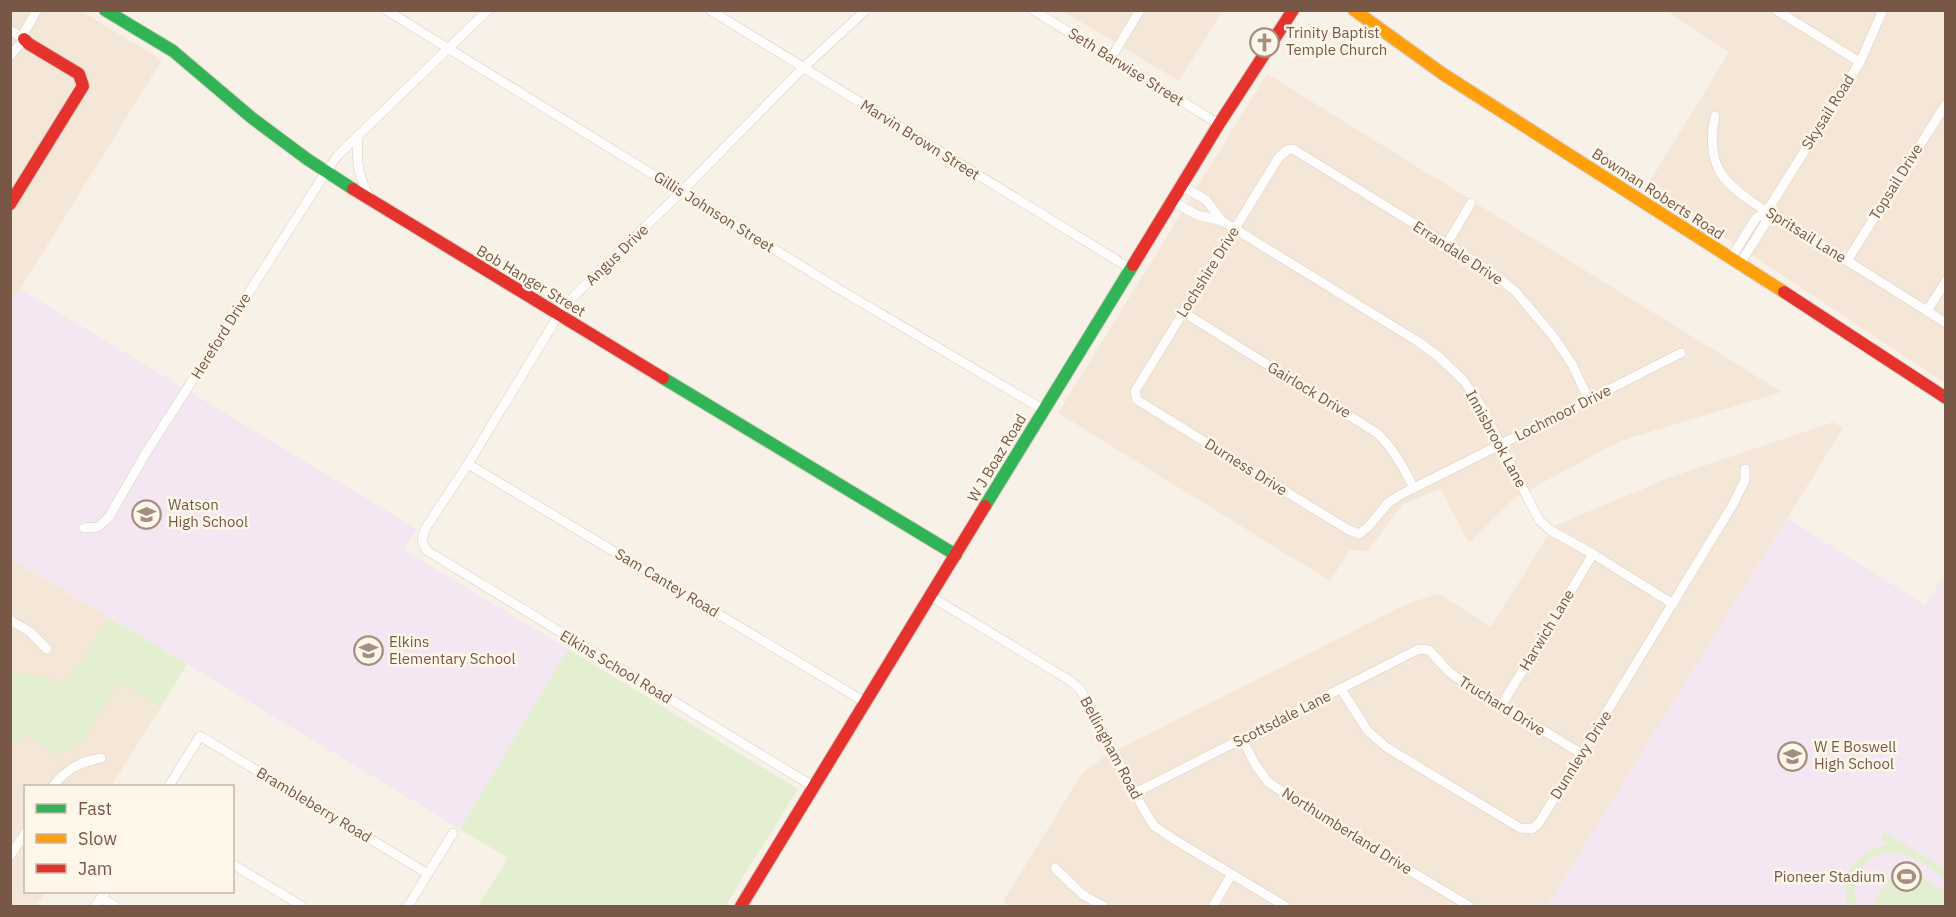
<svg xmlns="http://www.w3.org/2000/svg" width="1956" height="917" font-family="'IBM Plex Sans',sans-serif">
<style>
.residential{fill:#f4e7d7}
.education{fill:#f4e7f2}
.green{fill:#e4efd1}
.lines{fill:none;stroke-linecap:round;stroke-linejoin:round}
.street-casing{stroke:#d9cec6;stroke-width:10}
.fast-casing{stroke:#d9cdc4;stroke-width:14}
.slow-casing{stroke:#d9cdc4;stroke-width:14}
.jam-casing{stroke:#d9cdc4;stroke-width:14}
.street{stroke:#fefdfc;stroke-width:9}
.fast{stroke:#30b455;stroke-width:12}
.slow{stroke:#ff9f0a;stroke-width:12}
.jam{stroke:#e5322d;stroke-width:12}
.labels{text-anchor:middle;stroke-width:5;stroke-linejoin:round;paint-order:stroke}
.poi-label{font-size:15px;fill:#785746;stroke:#fff6ea;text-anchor:start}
.street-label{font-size:15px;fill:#785746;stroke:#fff6ea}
</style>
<rect width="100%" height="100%" fill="#f8f1e8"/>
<g class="residential">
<polygon points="11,11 81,11 162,60 11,304"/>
<polygon points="1063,11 1222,11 1179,81"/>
<polygon points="1666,11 1945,11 1945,383 1647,186 1729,52"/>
<polygon points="1267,74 1782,392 1620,441 1516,497 1469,543 1441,489 1403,504 1368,551 1350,550 1330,581 1058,413"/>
<polygon points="1833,422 1843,428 1547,906 1010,906 1003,902 1081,775 1103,757 1411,602 1439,594 1491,627 1554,526 1671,477"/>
<polygon points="10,558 108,617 83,659 161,707 111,786 26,786 26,892 46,892 36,906 11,906"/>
</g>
<g class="education">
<polygon points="20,289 417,529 404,550 568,649 460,829 11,558 10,304"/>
<polygon points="1787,518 1925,605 1945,574 1945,906 1547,906"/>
</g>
<g class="green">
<polygon points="108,617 187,664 161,707 120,682 81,742 58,755 28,736 11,747 11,677 22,672 65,683 83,659"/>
<polygon points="568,649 798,789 725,906 478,906 508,858 460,829"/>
<path d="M 1885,832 L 1945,869 L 1945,879 C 1932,870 1916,857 1900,854 C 1869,846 1847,878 1857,906 L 1848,906 C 1838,876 1858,849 1888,844 L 1881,839 Z"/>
<polygon points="1899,862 1945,891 1945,906 1872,906"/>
</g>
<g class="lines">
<defs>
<g id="street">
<polyline points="386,10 837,288 1044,410"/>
<polyline points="710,10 1131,269"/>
<polyline points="1033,10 1219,124"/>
<polyline points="1776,10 1860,62"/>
<polyline points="10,30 24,39"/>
<polyline points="10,56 24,39 25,31 37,10"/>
<polyline points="1111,58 1140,10"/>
<path d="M 1715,116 C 1711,133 1711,154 1719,170 C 1733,196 1788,224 1814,240 C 1858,268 1902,295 1946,323"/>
<path d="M 358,137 C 356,164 358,177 372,201"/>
<polyline points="1182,186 1206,200 1222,221"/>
<polyline points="1172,201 1197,215 1222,221 1417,341 1439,357 1463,380 1480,404 1539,520 1550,530 1593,554 1673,604"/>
<polyline points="1767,211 1860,62 1883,10"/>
<polyline points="1447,244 1471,203"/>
<polyline points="1731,258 1756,218 1767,211 1765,224 1740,264"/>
<polyline points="1847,261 1946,104"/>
<polyline points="1927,311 1946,281"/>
<path d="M 1183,312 L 1377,433 C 1393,448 1403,467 1414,488"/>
<path d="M 1589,400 L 1572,364 L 1553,336 L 1516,292 L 1494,274 L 1447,244 L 1293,149 L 1287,150 L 1279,157 L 1135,391 L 1137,400 L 1347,529 L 1359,534 L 1368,527 L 1388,503 L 1400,495 C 1494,448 1588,400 1681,353"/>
<polyline points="468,464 865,702"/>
<polyline points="84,528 98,527 109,517 144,456 326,172 338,155 488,10"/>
<polyline points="930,596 1069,680 1080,689 1143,808 1154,826 1175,840 1285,906"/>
<polyline points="10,620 30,632 47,649"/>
<polyline points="1341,689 1367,730 1386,747 1520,828 1532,829 1539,823 1732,506 1745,480 1745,469"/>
<polyline points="1501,706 1593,554"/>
<polyline points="1242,739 1255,764 1268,782 1310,811 1469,906"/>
<path d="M 53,786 C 66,769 80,762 101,758"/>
<polyline points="169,786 200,736 428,874"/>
<polyline points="814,787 426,550 422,541 425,529 468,464 558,316 574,296 681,192 803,68 866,10"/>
<polyline points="1135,793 1419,649 1429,650 1448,671 1460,680 1582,754"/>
<polyline points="10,856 26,832"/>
<polyline points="232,864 302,906"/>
<polyline points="1055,868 1083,895 1103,906"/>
<polyline points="101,898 115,906"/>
<polyline points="96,906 105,892"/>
<polyline points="408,906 453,833"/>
<polyline points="1213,906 1232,874"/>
</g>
<g id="fast">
<polyline points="105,10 173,51 252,118 307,159 353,189"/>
<polyline points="663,378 956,555"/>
<polyline points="985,506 1133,265"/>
</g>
<polyline id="slow" points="1354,10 1443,74 1784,292"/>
<g id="jam">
<polyline points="353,189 663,378"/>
<polyline points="10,204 83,86 79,74 29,44 24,39"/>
<polyline points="1133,265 1219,124 1293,10"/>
<polyline points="1784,292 1946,398"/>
<polyline points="741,906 985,506"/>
</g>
</defs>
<use href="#street" class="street-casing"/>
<use href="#fast" class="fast-casing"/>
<use href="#slow" class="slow-casing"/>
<use href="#jam" class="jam-casing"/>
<use href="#street" class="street"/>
<use href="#fast" class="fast"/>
<use href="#slow" class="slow"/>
<use href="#jam" class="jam"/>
</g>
<defs>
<symbol id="church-ring" viewBox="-11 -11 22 22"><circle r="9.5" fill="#fff6ea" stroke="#a58d7f" stroke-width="1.5"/><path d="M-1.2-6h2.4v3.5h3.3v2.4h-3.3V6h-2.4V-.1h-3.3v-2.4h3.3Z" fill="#a58d7f"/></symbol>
<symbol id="school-ring" viewBox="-11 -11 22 22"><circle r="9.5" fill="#fff6ea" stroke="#a58d7f" stroke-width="1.5"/><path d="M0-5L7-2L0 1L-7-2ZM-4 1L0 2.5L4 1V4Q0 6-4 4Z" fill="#a58d7f"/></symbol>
<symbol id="stadium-ring" viewBox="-11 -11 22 22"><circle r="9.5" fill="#fff6ea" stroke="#a58d7f" stroke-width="1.5"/><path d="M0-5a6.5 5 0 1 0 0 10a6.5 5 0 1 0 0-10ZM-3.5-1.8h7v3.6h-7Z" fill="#a58d7f"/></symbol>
</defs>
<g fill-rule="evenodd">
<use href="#church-ring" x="1248" y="26" width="33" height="33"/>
<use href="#school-ring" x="130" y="498" width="33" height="33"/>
<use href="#school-ring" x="352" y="634" width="33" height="33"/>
<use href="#school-ring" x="1776" y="740" width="33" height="33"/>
<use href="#stadium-ring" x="1890" y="860" width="33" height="33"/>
</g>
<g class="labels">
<g class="poi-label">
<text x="1286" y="38">Trinity Baptist<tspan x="1286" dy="17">Temple Church</tspan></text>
<text x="168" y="510">Watson<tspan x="168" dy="17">High School</tspan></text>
<text x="389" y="647">Elkins<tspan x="389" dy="17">Elementary School</tspan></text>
<text x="1814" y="752">W E Boswell<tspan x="1814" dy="17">High School</tspan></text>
<text x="1885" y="882" text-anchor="end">Pioneer Stadium</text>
</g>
<g class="street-label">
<text transform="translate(1126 67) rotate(32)" y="5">Seth Barwise Street</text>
<text transform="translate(1828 112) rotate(-58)" y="5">Skysail Road</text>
<text transform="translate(920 140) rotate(32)" y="5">Marvin Brown Street</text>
<text transform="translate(1896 182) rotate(-58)" y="5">Topsail Drive</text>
<text transform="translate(1658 194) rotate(33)" y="5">Bowman Roberts Road</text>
<text transform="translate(714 212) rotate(32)" y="5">Gillis Johnson Street</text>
<text transform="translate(1806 235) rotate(32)" y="5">Spritsail Lane</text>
<text transform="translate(1458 253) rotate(33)" y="5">Errandale Drive</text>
<text transform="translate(617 255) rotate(-44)" y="5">Angus Drive</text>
<text transform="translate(1208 272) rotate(-58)" y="5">Lochshire Drive</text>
<text transform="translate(531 281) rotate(31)" y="5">Bob Hanger Street</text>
<text transform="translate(221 336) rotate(-58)" y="5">Hereford Drive</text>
<text transform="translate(1309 390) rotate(31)" y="5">Gairlock Drive</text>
<text transform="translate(1563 413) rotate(-27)" y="5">Lochmoor Drive</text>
<text transform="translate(1496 439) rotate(61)" y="5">Innisbrook Lane</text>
<text transform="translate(997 458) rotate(-59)" y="5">W J Boaz Road</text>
<text transform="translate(1246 467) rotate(32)" y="5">Durness Drive</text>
<text transform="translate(667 583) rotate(31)" y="5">Sam Cantey Road</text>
<text transform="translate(1547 630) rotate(-59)" y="5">Harwich Lane</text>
<text transform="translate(616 667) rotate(31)" y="5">Elkins School Road</text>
<text transform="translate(1502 706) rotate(32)" y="5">Truchard Drive</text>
<text transform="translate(1282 719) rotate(-27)" y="5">Scottsdale Lane</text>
<text transform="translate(1111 748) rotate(62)" y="5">Bellingham Road</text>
<text transform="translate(1581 755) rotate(-58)" y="5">Dunnlevy Drive</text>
<text transform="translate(314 805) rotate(31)" y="5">Brambleberry Road</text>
<text transform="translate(1347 831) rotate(32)" y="5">Northumberland Drive</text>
</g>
</g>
<rect width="1956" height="917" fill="none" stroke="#785746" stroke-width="24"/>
<rect x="24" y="785" width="210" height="108" fill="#fff6ea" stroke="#c9b6a8" stroke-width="1.5"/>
<rect x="36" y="804" width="30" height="9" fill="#30b455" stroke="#c9b6a8" stroke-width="1.5"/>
<text x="78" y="815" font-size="18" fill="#785746">Fast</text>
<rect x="36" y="834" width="30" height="9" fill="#ff9f0a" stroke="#c9b6a8" stroke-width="1.5"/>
<text x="78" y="845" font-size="18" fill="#785746">Slow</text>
<rect x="36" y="864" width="30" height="9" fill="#e5322d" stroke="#c9b6a8" stroke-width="1.5"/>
<text x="78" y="875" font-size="18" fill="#785746">Jam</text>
</svg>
